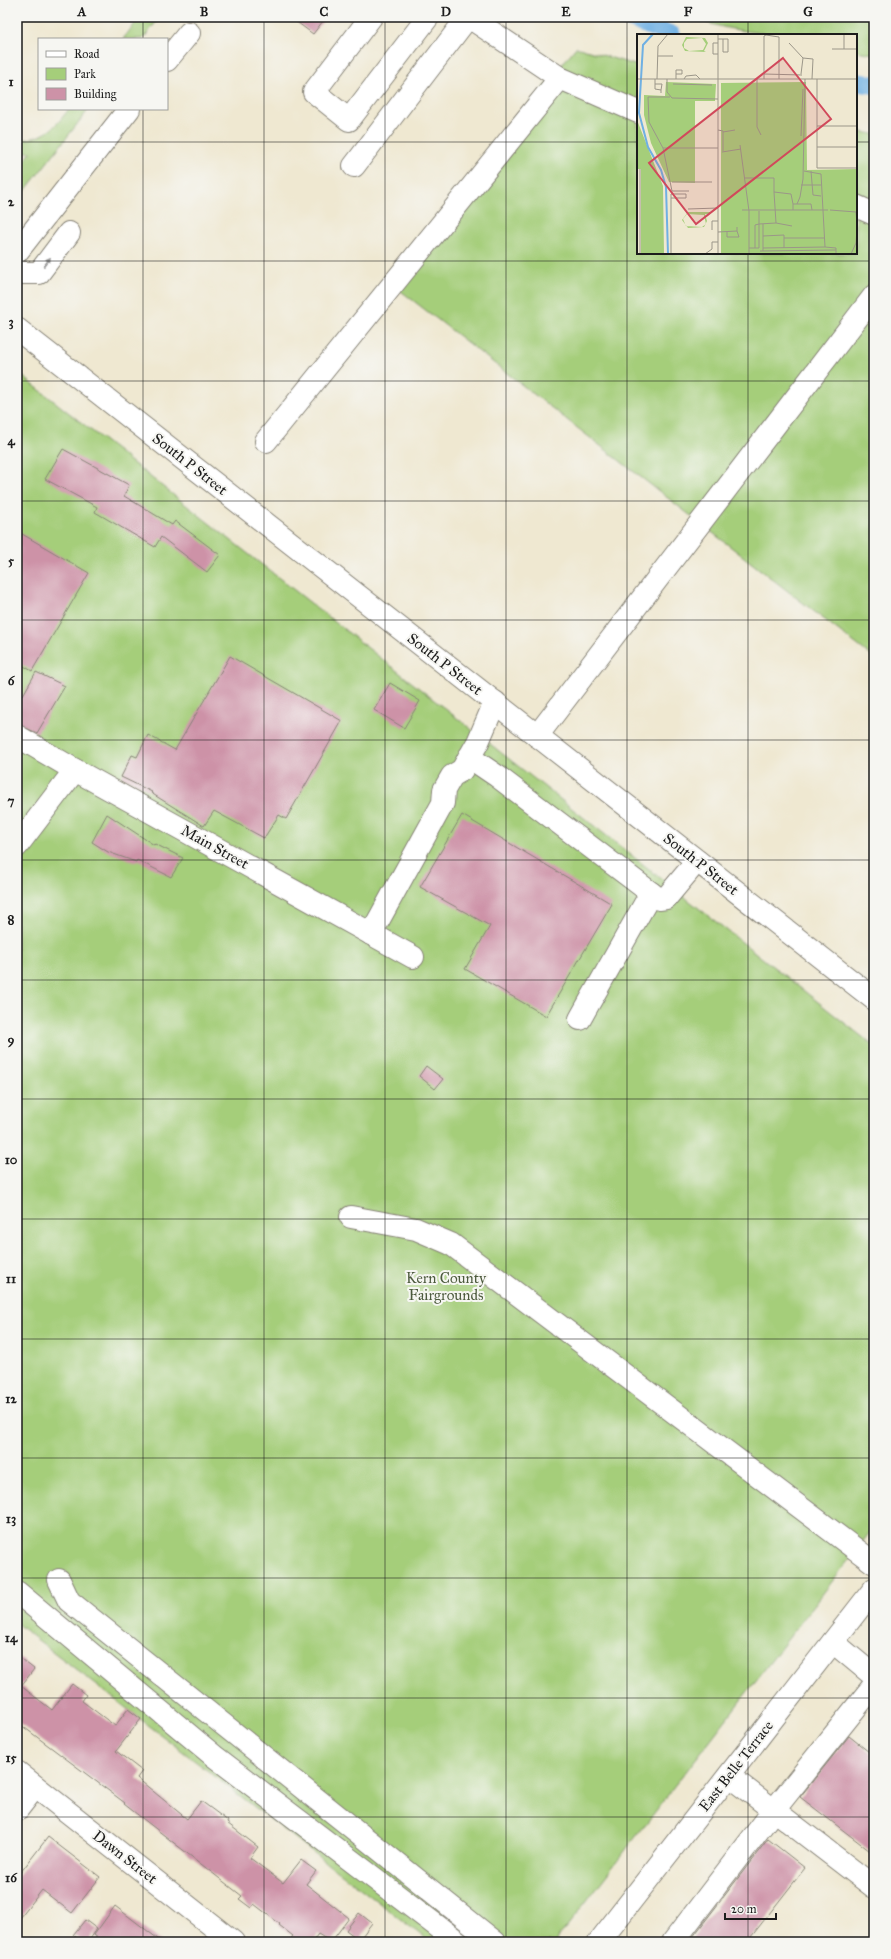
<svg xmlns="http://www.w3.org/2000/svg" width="891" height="1959" font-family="'IM FELL Great Primer',serif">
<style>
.green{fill:#a5ce7a;stroke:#60754b}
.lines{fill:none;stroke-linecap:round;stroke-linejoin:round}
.canal{stroke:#6fb0e3;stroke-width:18}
.building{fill:#cd92a7}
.minor-casing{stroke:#868276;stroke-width:24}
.minor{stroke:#fff;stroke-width:22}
.oneway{fill:#999}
.grid{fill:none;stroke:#1c1c1c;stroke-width:1;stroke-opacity:0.55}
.labels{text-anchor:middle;stroke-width:4;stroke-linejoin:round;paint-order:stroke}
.street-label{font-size:15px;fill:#1c1c1c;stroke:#f6f6f2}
.park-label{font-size:15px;fill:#4c5a3d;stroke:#f6f6f2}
.inset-river{fill:none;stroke:#6fb0e3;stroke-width:2}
.inset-road{fill:none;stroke:#9b9689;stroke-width:1}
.view{fill:#d1495b;fill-opacity:0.15;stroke:#d1495b;stroke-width:2}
.inset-edge{fill:none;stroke:#1c1c1c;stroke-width:2}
.neatline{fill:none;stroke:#1c1c1c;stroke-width:1.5}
.grid-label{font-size:13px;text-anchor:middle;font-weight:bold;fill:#1c1c1c}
</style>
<rect width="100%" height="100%" fill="#f6f6f2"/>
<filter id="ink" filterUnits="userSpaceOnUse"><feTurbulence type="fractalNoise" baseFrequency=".025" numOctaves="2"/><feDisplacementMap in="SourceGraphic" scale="8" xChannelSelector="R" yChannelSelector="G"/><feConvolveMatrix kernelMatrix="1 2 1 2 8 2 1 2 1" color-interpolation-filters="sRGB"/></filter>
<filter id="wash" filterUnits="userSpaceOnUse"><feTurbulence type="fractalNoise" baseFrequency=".012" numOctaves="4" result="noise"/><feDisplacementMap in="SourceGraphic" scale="16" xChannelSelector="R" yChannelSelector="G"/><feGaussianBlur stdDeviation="0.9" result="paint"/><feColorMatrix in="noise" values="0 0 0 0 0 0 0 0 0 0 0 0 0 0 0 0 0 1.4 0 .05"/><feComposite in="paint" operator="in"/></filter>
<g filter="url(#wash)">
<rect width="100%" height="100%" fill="#efe8d1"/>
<g class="green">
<polygon points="140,17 160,17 143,39 123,39"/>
<path d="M 691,17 L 874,17 L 874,54 L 856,51 L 856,35 C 801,35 743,38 691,17 Z"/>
<polygon points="576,47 638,66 638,253 856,253 856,131 874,134 874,658 388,281"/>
<path d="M 69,109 L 89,109 L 17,201 L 17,170 L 31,152 L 17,152 L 17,140 C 44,139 53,130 69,109 Z"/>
<polygon points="17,372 874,1046 874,1527 555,1942 430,1942 17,1624"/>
</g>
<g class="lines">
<g class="canal">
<polyline points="626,17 672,35"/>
<polyline points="856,82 874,85"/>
</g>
</g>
<g id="blocks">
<g class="building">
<polygon points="290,17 326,17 313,34"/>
<polygon points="63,449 129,485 124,496 172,525 175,521 220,555 207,572 161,537 155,547 95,512 97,507 45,479"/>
<polygon points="17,531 89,573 32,671 17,662"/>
<polygon points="230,656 342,721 286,819 279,815 264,838 214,811 204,826 151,793 152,792 121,777 132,755 137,757 148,735 175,750"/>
<polygon points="36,672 65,686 37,733 17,724 17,693 23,695"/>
<polygon points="390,683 420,701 404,728 374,710"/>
<polygon points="107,814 154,845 155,844 183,858 171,877 137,860 136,862 108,852 92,842"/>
<polygon points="462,815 612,904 546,1016 465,969 490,926 420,887"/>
<polygon points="426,1066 443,1079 435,1089 419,1076"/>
<polygon points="17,1656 34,1669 21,1686 52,1710 72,1684 86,1695 82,1701 115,1726 128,1709 141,1719 116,1751 142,1771 137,1778 187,1819 201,1801 228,1821 227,1823 258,1847 250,1858 283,1883 301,1860 316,1871 306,1884 349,1918 331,1942 318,1934 312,1942 288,1942 293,1936 279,1925 280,1924 254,1904 251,1908 239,1899 242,1896 124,1804 125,1803 17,1722"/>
<polygon points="849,1736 874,1756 874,1854 800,1797"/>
<polygon points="48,1837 100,1877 72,1913 42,1890 17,1922 17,1877"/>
<polygon points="768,1839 805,1868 747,1942 689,1942"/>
<polygon points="115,1906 162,1942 103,1942 94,1935"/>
<polygon points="359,1913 372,1923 359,1940 346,1930"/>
<polygon points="85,1920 97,1929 88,1942 83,1942 73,1935"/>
</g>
</g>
</g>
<g filter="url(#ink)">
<use href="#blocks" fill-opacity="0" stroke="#868276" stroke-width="1"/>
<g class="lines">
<defs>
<g id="minor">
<polyline points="371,17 314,92 349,120 428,17"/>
<polyline points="469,17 560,78 638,112"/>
<polyline points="167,60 189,33"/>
<polyline points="354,166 468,17"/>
<polyline points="856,206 874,214"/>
<polyline points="17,252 129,109"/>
<polyline points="17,273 39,273 69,233"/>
<polyline points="17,329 874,999"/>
<polyline points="266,441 560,78"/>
<polyline points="17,736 75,770 413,957"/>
<polyline points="537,736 874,296"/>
<polyline points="469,757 497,776 659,899 666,898 697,861"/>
<polyline points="17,846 75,770"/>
<polyline points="371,934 443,803 444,790 452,776 462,770 478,742 495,702"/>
<polyline points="580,1019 651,893"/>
<polyline points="351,1217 416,1229 451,1244 874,1563"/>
<polyline points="59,1580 69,1601 495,1942"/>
<polyline points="17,1592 214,1756 458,1942"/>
<polyline points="833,1642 874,1676"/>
<polyline points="17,1772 233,1942"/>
<polyline points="729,1776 874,1887"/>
<polyline points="17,1810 35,1787"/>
<polyline points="599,1942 874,1589"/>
<polyline points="673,1942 774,1810 874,1685"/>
</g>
</defs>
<use href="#minor" class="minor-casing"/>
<use href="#minor" class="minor"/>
</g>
<defs><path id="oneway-solid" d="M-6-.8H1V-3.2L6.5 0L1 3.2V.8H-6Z"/></defs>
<use class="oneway" href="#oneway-solid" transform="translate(47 262) rotate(-53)"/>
</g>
<path class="grid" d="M 143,17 L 143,39M 264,17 L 264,1942M 385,17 L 385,1942M 506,17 L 506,1942M 627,17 L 627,1942M 748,17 L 748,35M 143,109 L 143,1942M 17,142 L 638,142M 856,142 L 874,142M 748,253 L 748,1942M 17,261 L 874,261M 17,381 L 874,381M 17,501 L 874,501M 17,620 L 874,620M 17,740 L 874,740M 17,860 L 874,860M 17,980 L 874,980M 17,1099 L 874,1099M 17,1219 L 874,1219M 17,1339 L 874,1339M 17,1458 L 874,1458M 17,1578 L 874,1578M 17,1698 L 874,1698M 17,1817 L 874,1817"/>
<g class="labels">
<g class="street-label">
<text transform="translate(190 464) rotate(38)" y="5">South P Street</text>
<text transform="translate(445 664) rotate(38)" y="5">South P Street</text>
<text transform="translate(215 847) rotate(29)" y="5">Main Street</text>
<text transform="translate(701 864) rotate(38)" y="5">South P Street</text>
<text transform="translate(736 1766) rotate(-52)" y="5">East Belle Terrace</text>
<text transform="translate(125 1857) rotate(38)" y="5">Dawn Street</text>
</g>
<g class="park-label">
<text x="446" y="1283">Kern County<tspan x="446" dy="17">Fairgrounds</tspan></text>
</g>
</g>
<g transform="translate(637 34)">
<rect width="220" height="220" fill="#efe8d1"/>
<path d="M 49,3 L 68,4 L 71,9 L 67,17 L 69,18 L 48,17 L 45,11 ZM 65,4 L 69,10 L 66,16 L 52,17 L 47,14 L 47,9 L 50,5 ZM 29,48 L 79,50 L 78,67 L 58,67 L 58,149 L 32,148 L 14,109 L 7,81 L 7,61 L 28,62 ZM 169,48 L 170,136 L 220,135 L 220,220 L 84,220 L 84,49 ZM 0,86 L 26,152 L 27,220 L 4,220 L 4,135 L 0,135 ZM 51,178 L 73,178 L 73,180 L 68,180 L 70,187 L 67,193 L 51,194 L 45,186 ZM 50,180 L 67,181 L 69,190 L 65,193 L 49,192 L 46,185 Z" fill="#a5ce7a" fill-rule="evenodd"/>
<path class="inset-river" d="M 16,0 L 6,11 L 2,79 L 11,113 L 24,136 L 29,153 L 31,220"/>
<path class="inset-road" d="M 207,0 L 207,15M 81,5 L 91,5 L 91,18 L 86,18 L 86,5M 152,9 L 166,24M 195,15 L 220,15M 81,20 L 76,20 L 76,9 L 81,9M 21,22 L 36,22M 39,40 L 45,40 L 45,36 L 39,36 L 39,45M 127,40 L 165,41M 164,40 L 166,24 L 176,25 L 175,45M 0,45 L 220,45M 18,45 L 18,55 L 24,56 L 24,59M 20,45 L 21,12 L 31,0M 30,45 L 30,58 L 35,64 L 81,65M 47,45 L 49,42 L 59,41 L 63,45M 120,45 L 120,93 L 124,101M 127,45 L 127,2 L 129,1 L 142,3 L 142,45M 180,45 L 180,134 L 220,134M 18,50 L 25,50 L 24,56M 36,50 L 75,51M 180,92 L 220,92M 81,96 L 86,97 L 86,117M 86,98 L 98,96M 164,102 L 166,55M 103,111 L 112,177 L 112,220M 180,113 L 220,113M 26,114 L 12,88 L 11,63 L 33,63M 85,118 L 104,115M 167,137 L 184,140 L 188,213 L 199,214 L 199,220M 174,137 L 176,161 L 184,162M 108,144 L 137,144 L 137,158M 35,148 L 75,148M 164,151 L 184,151M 52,157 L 35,157 L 26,114 L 81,114M 34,164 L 49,164 L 49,160 L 34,160 L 34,220M 160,170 L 163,163 L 166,145 L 168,45M 51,175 L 81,174M 105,176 L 191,176M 156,176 L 156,170 L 174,170 L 175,176M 193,176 L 219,178 L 220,190M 139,189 L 155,192M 75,196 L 75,187 L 81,187M 81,198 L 100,197 L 100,193M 90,198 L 90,203 L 102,203 L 100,197M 126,202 L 147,201 L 147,214M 147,204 L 187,204M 112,214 L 122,214 L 122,190 L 139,189 L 137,158 L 154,160 L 156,170M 118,214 L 118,191 L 122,190 L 122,177M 126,214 L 126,190M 123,217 L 199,216M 126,217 L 126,214 L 188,213M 3,220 L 3,135M 68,220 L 75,215 L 75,208 L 81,208M 81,220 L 81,0M 214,220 L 219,209 L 220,195"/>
<path class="view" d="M 146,24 L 194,85 L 59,190 L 12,129 Z"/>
<rect width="220" height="220" class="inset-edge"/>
</g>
<rect width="891" height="1959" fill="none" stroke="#f6f6f2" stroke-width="44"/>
<rect x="38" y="38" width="130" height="72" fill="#f6f6f2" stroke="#9f9f9c"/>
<rect x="46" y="51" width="20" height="6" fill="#ffffff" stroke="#9f9f9c"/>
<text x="74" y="58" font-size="12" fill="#1c1c1c">Road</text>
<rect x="46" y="68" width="20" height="12" fill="#a5ce7a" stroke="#9f9f9c"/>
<text x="74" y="78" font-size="12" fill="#1c1c1c">Park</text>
<rect x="46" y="88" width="20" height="12" fill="#cd92a7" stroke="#9f9f9c"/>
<text x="74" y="98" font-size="12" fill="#1c1c1c">Building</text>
<path d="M725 1913v6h51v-6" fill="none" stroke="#1c1c1c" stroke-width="2"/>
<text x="731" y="1913" font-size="12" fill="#1c1c1c" stroke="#f6f6f2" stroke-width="3" paint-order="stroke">20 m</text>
<rect x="22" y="22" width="847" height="1915" class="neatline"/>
<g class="grid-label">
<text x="82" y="16">A</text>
<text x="204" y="16">B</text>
<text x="324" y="16">C</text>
<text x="446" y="16">D</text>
<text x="566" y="16">E</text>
<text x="688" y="16">F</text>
<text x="808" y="16">G</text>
<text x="11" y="86">1</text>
<text x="11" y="206">2</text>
<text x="11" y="326">3</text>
<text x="11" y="445">4</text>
<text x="11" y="565">5</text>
<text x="11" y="685">6</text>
<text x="11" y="805">7</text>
<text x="11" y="924">8</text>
<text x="11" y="1044">9</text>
<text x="11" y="1164">10</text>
<text x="11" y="1283">11</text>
<text x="11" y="1403">12</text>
<text x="11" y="1523">13</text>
<text x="11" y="1642">14</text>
<text x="11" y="1762">15</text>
<text x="11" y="1882">16</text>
</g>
</svg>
